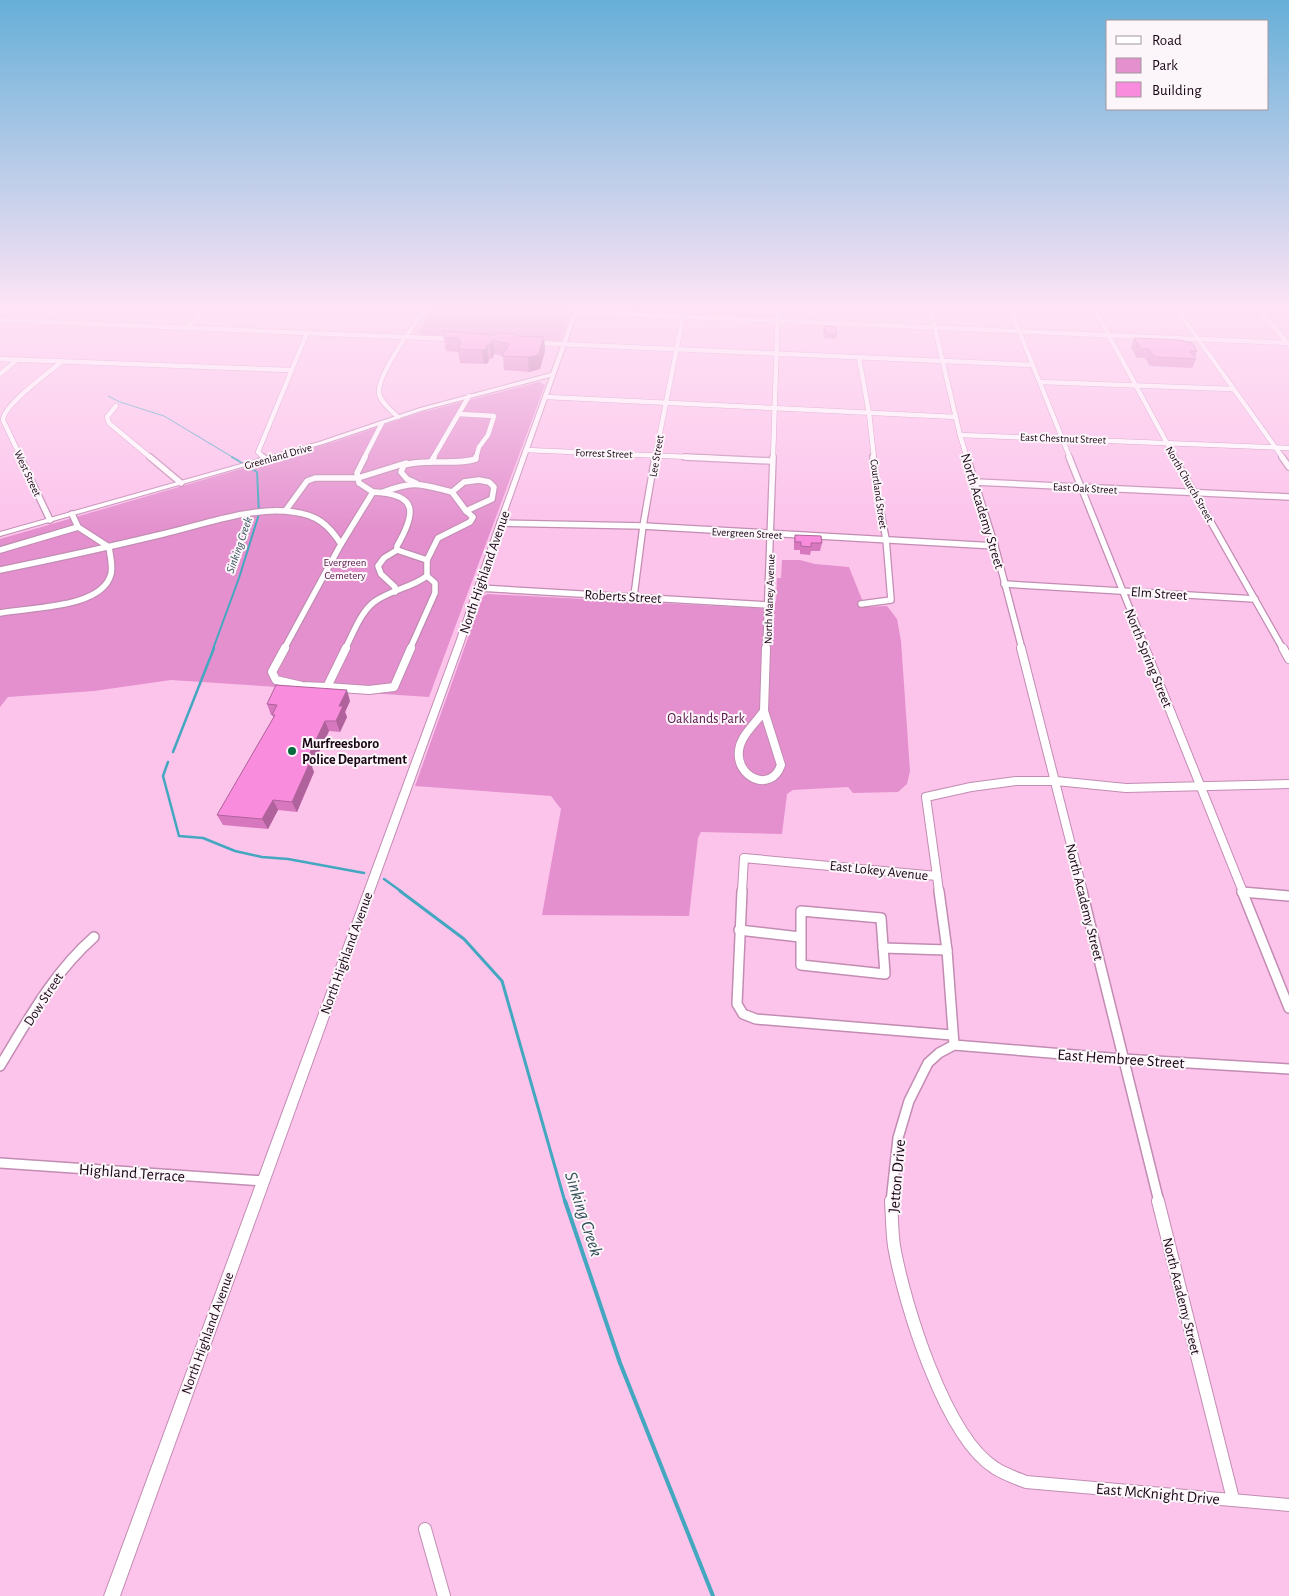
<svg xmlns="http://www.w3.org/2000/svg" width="1289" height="1596" font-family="'Alegreya Sans',sans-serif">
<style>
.green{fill:#e490ce}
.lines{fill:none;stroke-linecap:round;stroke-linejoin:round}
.stream-far4{stroke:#43a7c0;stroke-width:1}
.stream-far3{stroke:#43a7c0;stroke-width:2}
.stream-far2{stroke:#43a7c0;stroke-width:2.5}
.stream-far1{stroke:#43a7c0;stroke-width:3}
.stream{stroke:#43a7c0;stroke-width:4}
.minor-far4-casing{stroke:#c28cb3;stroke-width:5.5}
.minor-far3-casing{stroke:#c28cb3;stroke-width:8}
.minor-far2-casing{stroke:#c28cb3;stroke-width:10}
.minor-far1-casing{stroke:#c28cb3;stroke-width:12}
.minor-casing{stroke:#c28cb3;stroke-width:14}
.tertiary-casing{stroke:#c28cb3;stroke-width:2}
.minor-far4{stroke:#fff;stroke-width:4.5}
.minor-far3{stroke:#fff;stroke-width:5.5}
.minor-far2{stroke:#fff;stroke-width:8}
.minor-far1{stroke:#fff;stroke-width:9}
.minor{stroke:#fff;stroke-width:12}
.tertiary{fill:#fff;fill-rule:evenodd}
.wall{fill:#d778bf}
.shaded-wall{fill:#af629b}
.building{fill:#fa8cde;stroke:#af629b}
.poi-dot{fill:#066a40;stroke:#fcf6fa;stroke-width:2}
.labels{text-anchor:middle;stroke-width:4;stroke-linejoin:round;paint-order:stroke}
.far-street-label{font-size:11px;fill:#190614;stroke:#fcf6fa}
.far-park-label{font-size:11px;fill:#58164b;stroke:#fcf6fa}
.far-water-label{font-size:12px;font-style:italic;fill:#33515a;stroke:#fcf6fa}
.street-label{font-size:14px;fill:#190614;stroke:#fcf6fa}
.park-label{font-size:14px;fill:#58164b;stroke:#fcf6fa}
.poi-label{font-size:14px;font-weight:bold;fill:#190614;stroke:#fcf6fa;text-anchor:start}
.near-street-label{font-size:16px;fill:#190614;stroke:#fcf6fa}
.near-water-label{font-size:18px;font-style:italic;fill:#33515a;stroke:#fcf6fa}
</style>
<rect width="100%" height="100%" fill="#fcc3eb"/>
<g class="green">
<polygon points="433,308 573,308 561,340 557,341 424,336 418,332"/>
<polygon points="539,382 545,385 429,697 171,680 94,691 8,697 0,707 0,539 337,441 419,413"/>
<polygon points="782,560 800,560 815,564 849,567 865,607 887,606 897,619 901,641 910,771 907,784 898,792 853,793 848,787 793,790 787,794 782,834 701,832 698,838 689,916 542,915 561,809 551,796 415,786 483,596 488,594 772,609 776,601 777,578 781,578"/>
</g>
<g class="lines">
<polyline class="stream-far4" points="108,396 120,402 164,416 234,458"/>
<polyline class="stream-far3" points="213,649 239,578 259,514 257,472 232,457"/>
<g class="stream-far2">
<polyline points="173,752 214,648"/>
<polyline points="168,762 163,776 179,836 203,838 235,851 262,857 288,859 364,873"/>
<polyline points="384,879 402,892"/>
</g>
<polyline class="stream-far1" points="400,891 464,939 502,981 565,1202"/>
<polyline class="stream" points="565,1201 620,1363 713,1596"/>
<defs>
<g id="minor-far4">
<polyline points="930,308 960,435 967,458"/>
<polyline points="1010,308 1070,458"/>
<polyline points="1094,308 1175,458"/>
<polyline points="1176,308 1283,458"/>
<polyline points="1231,308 1289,311"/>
<polyline points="1258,308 1289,345"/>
<polyline points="576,312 1289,343"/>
<polyline points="0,320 453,339"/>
<polyline points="187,328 207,308"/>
<polyline points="537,343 1033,365"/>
<polyline points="859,358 869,413 874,458"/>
<polyline points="0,359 290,370"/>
<polyline points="0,374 17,360"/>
<polyline points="1041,382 1233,389"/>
<polyline points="547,397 956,417"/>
<polyline points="116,406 107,417 109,423 151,458"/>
<polyline points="459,414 494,416 488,435 479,447 476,458"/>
<path d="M 398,417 C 392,411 380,402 379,393 C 377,375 415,323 426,308"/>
<polyline points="960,435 1289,448"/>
<polyline points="526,450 713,458"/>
<path d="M 21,458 L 3,420 C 3,405 49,373 61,362"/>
<polyline points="264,458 258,452 307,333"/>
<polyline points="364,458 382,423"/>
<polyline points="433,458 469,396"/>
<polyline points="655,458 683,317"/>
<polyline points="773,458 778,308"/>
</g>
<g id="minor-far3">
<polyline points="20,457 50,520"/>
<polyline points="150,457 181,483"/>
<polyline points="263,457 265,459"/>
<polyline points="365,457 357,473 358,478 406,463"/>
<polyline points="685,457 772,461"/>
<polyline points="967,457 995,546 1022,649"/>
<polyline points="1069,457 1146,649"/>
<polyline points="1174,457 1283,649"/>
<polyline points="1282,457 1289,467"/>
<polyline points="431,462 434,457"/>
<polygon points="479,480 489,482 494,487 492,499 466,511 452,492 464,482"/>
<polyline points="975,482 1289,497"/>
<path d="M 416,483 L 407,479 L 401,472 L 404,465 C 428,458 452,466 476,459 L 476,457"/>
<path d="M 383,492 C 415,480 420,484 452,492"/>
<polyline points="286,510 307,481 315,478 358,478 359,483 373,492"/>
<polyline points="500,523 643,526 995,546"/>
<path d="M 341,544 L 373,492 C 419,494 416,513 397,546 L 397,550"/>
<polyline points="0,550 78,527"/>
<polyline points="427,560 438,538 470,522 473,517 466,511"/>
<path d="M 0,570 C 54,559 109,547 163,534 C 202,525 252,506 293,512 C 317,515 328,524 341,544 L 284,649"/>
<polyline points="1004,584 1255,599"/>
<polyline points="479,588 768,605"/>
<polyline points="634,596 643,526 655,457"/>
<polyline points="861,604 891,600 886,539 877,492 873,457"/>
<path d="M 0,613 C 29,607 102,609 111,574 C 113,566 110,555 109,547 L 78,527 L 72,514"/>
<path d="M 345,649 C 353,634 360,613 374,602 C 390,590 411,588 427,576 L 427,560 L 397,550 L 384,558 L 378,566 L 381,574 L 395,587 L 395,592"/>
<polyline points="410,649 435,593 435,583 427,576"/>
<polyline points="766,649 773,457"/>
</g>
<g id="minor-far2">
<polyline points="285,648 272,672 276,680 302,686 327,687 346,648"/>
<polyline points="1021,648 1083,892"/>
<polyline points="1145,648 1243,892"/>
<polyline points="1283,648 1289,659"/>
<polyline points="327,687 369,690 394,687 411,648"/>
<polyline points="764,711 766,648"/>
<path d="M 764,711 L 781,765 C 771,794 735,777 739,750 C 741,735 756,723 764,711 Z"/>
<polyline points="937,876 939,892"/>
<polyline points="742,892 744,858 937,876 926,797 971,787 1016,781 1056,781 1126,788 1289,784"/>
<polyline points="1242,892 1244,892"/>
</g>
<g id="minor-far1">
<polyline points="742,891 737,1004 743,1014 756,1019 952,1035"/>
<polyline points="1082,891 1159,1202"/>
<polyline points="1242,891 1289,1008"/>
<polyline points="1242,892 1289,896"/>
<polygon points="801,911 881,918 885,974 801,965"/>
<polyline points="739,930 800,937"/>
<polyline points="883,948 947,950"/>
<polyline points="954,1045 1123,1059 1289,1069"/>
<path d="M 0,1066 C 28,1020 53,973 94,937"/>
<polyline points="0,1163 263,1181"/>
<polyline points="891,1202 898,1138 909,1101 928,1063 939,1053 954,1045 947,950 939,891"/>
</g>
<g id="minor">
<path d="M 891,1201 C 892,1216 892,1232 894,1246 C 904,1303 945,1437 995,1468 C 1004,1474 1016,1478 1026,1482 L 1289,1505"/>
<polyline points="1158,1201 1233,1499"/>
<polyline points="425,1529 444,1596"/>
</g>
<polygon id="tertiary" points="575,308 579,308 503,523 464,642 120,1596 104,1596 456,642 497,523 550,377 424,410 323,444 0,536 0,532 319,442 420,408 551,373"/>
</defs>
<use href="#minor-far4" class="minor-far4-casing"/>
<use href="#minor-far3" class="minor-far3-casing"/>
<use href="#minor-far2" class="minor-far2-casing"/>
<use href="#minor-far1" class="minor-far1-casing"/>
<use href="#minor" class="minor-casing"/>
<use href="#tertiary" class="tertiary-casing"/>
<use href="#minor-far4" class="minor-far4"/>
<use href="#minor-far3" class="minor-far3"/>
<use href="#minor-far2" class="minor-far2"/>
<use href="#minor-far1" class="minor-far1"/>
<use href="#minor" class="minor"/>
<use href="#tertiary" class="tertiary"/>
</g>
<g class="wall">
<polygon points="629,308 641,308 641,311 629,310"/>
<polygon points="824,326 837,335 836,339 824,338 823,331"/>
<polygon points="494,335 544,337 545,351 540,369 529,372 504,370 503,356 494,354 492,359 489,359 488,363 484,364 460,363 458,352 446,351 444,338"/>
<polygon points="1134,338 1197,351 1195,357 1196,359 1192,368 1150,366 1145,358 1137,358 1131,347"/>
<polygon points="795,535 822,543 820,551 811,551 810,555 800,554 800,550 794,550 794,542"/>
<polygon points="350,701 345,712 347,717 340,732 329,731 312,767 314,772 297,812 278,810 268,829 223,825 217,815 274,717 272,715 271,715 267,704"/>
</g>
<g class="shaded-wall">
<polygon points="544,337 545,351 540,369 529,372 528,357"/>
<polygon points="492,340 494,354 492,359 490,345"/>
<polygon points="487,345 489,359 488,363 484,364 482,350"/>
<polygon points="347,690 350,701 345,712 347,717 340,732 336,721 339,706"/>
<polygon points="325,721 329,731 312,767 314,772 297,812 292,802 306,761"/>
<polygon points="273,800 278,810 268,829 262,819"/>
</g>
<g class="building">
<polygon points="824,326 836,327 837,335 825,333"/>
<polygon points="444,331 494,335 499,333 514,334 517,336 544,337 538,355 528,357 502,356 509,344 492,340 490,345 487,345 486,349 482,350 458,349 461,342 458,342 459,338 444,338"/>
<polygon points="1134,338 1180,340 1192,343 1197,351 1190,351 1196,359 1154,357 1149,349 1141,349"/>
<polygon points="795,535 821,536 822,543 811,543 811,547 801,546 801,542 795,542"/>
<polygon points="276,685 347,690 339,706 343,706 336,721 325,721 306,761 310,762 292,802 273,800 262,819 217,815 275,715 272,715 277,705 267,704"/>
</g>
<linearGradient id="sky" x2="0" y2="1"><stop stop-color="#66afd8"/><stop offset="0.58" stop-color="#fee4f6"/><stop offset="1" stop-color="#fee4f6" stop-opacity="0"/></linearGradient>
<rect width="1289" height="531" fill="url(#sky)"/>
<circle class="poi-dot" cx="292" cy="751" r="5"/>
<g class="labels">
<g class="far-street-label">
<text transform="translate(1063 438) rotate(2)" y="4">East Chestnut Street</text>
<text transform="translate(604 453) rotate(2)" y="4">Forrest Street</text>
<text transform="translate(278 456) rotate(-16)" y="4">Greenland Drive</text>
<text transform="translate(656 456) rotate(-80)" y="4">Lee Street</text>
<text transform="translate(28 473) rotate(65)" y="4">West Street</text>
<text transform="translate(1190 484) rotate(60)" y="4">North Church Street</text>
<text transform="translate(1085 488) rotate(3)" y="4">East Oak Street</text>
<text transform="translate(879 494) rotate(82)" y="4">Courtland Street</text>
<text transform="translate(747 533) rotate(3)" y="4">Evergreen Street</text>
<text transform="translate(769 599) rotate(-88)" y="4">North Maney Avenue</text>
</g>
<g class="far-park-label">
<text x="345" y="566">Evergreen<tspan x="345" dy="13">Cemetery</tspan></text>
</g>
<g class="far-water-label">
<text transform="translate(239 545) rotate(-71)" y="4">Sinking Creek</text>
</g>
<g class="street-label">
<text transform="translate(983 511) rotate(73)" y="5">North Academy Street</text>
<text transform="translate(484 572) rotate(-71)" y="5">North Highland Avenue</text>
<text transform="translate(1159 593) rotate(4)" y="5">Elm Street</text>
<text transform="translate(623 596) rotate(3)" y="5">Roberts Street</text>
<text transform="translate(1149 658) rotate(68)" y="5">North Spring Street</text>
<text transform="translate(879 870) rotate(6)" y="5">East Lokey Avenue</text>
<text transform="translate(1085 902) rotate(76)" y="5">North Academy Street</text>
<text transform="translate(346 953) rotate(-70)" y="5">North Highland Avenue</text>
<text transform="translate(43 999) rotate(-57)" y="5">Dow Street</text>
<text transform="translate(1182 1296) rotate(76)" y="5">North Academy Street</text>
<text transform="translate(207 1333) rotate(-70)" y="5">North Highland Avenue</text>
</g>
<g class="park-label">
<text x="706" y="723">Oaklands Park</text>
</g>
<g class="poi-label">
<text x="302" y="748">Murfreesboro<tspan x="302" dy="16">Police Department</tspan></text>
</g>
<g class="near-street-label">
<text transform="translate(1121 1058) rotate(4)" y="6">East Hembree Street</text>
<text transform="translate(132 1172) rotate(4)" y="6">Highland Terrace</text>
<text transform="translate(896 1176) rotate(-85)" y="6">Jetton Drive</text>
<text transform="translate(1158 1493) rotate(5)" y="6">East McKnight Drive</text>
</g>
<g class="near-water-label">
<text transform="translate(584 1214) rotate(72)" y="6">Sinking Creek</text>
</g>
</g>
<rect x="1106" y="20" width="162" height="90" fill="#fcf6fa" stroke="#a1969e"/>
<rect x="1116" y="36" width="25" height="8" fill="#ffffff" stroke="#a1969e"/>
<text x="1152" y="45" font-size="15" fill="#190614">Road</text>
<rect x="1116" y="58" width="25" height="15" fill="#e490ce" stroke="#a1969e"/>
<text x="1152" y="70" font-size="15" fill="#190614">Park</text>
<rect x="1116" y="82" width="25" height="15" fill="#fa8cde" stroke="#a1969e"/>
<text x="1152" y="95" font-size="15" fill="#190614">Building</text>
</svg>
